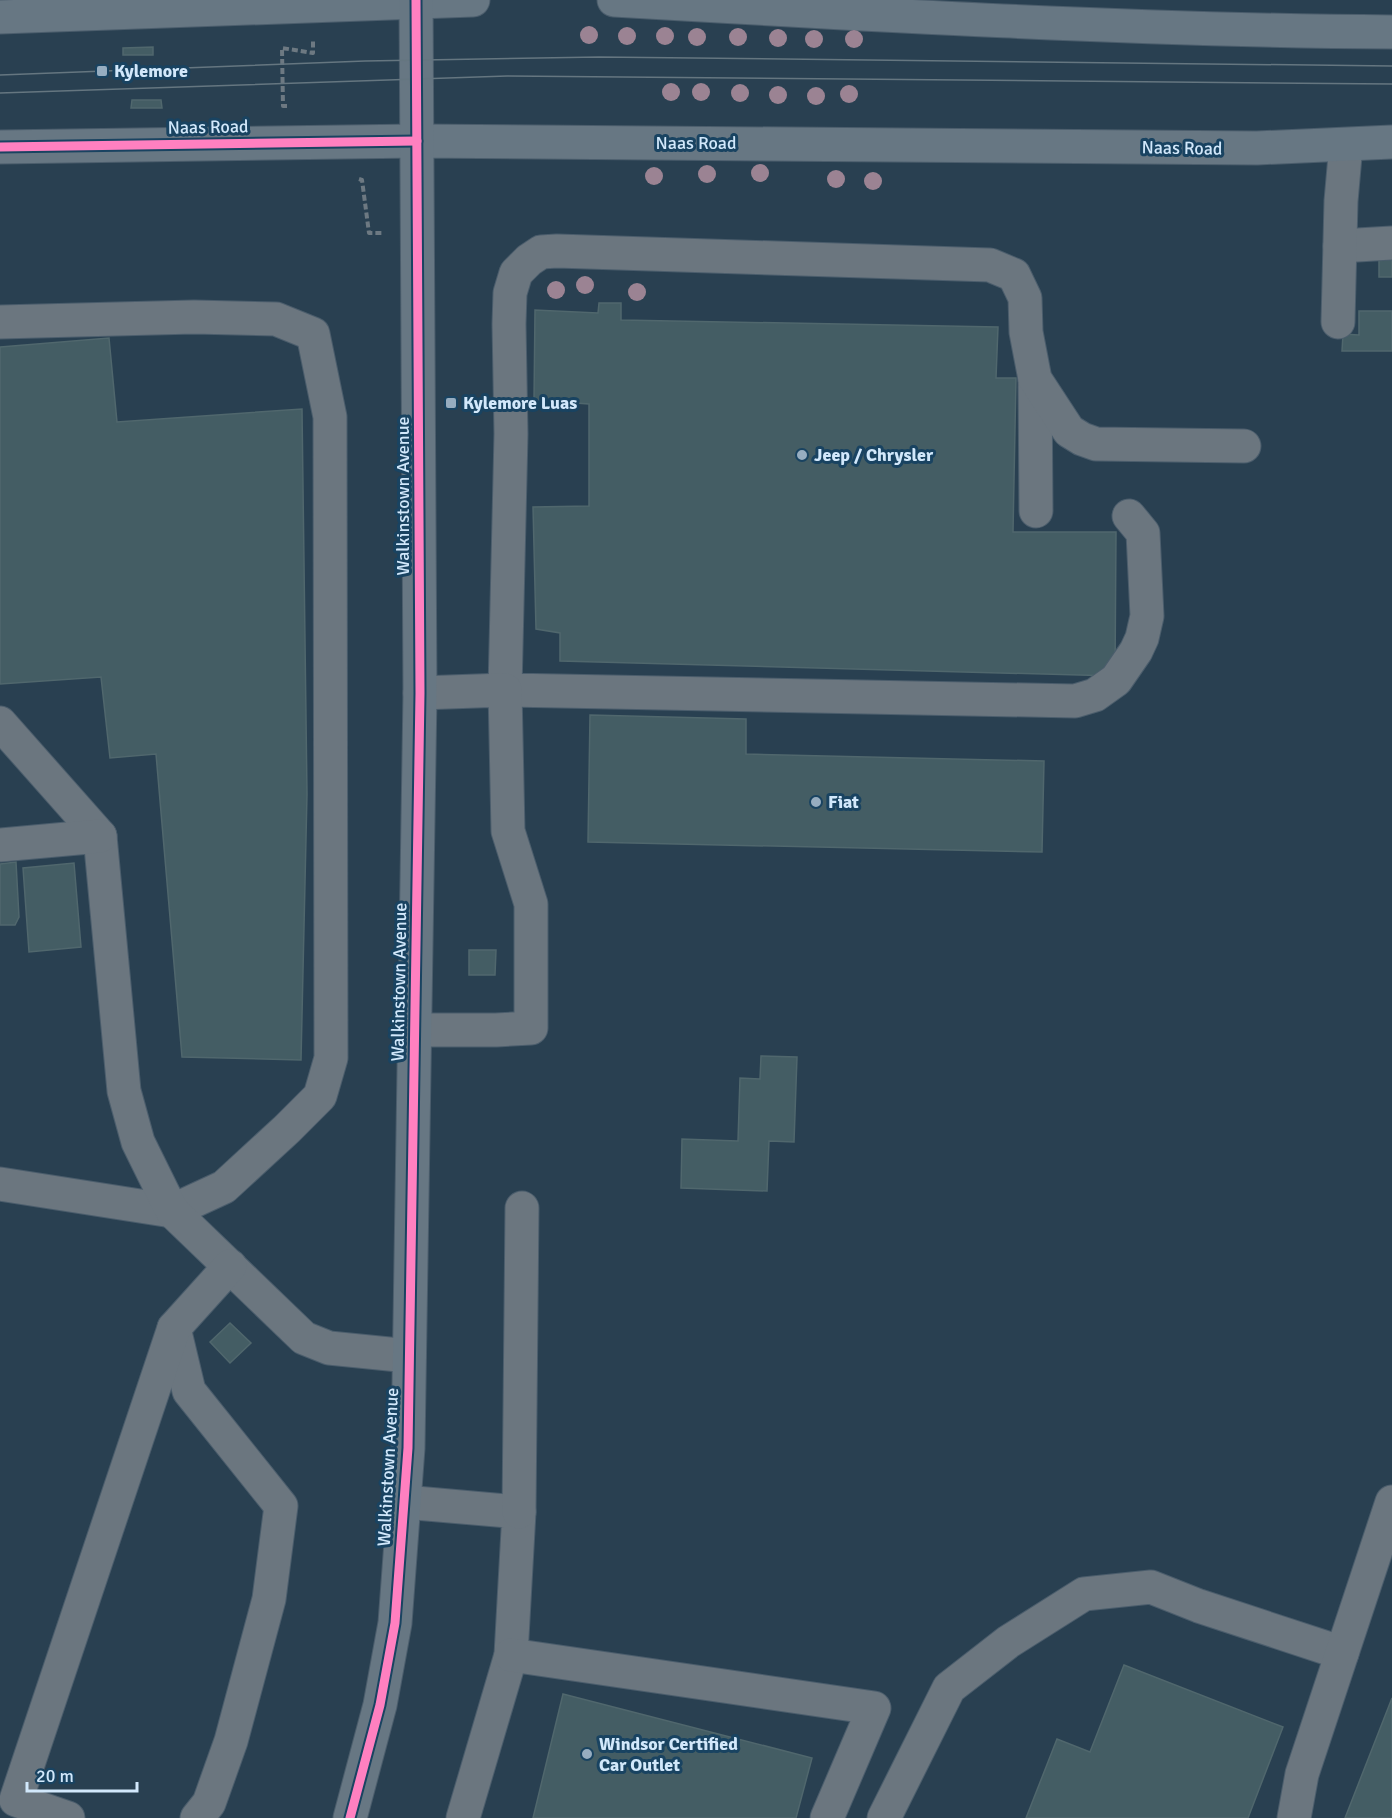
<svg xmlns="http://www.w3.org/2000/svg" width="1392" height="1818" font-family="Signika,sans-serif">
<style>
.building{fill:#445d64;stroke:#50676d;stroke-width:1.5}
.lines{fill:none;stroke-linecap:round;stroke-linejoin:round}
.minor-casing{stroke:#4b5d6c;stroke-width:35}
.major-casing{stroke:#4b5d6c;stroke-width:35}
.path{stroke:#6d7982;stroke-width:4;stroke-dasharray:6 3;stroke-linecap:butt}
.minor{stroke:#6b767f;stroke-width:33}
.major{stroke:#677783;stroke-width:33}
.tram{stroke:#657680;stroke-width:1.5}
.cycleway-casing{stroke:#194361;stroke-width:13}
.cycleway{stroke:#ff80c0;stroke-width:9}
.tree{fill:#9b8393}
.poi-dot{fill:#97adc0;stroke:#194361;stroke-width:2}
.labels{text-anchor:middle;stroke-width:6;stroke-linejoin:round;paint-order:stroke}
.poi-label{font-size:18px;font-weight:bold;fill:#d2e8fb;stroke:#194361;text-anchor:start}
.street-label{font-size:18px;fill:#d2e8fb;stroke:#194361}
</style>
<rect width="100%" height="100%" fill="#294051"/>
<g class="building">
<polygon points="153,47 153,55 123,55 123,48"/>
<polygon points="132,100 161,100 162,108 131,108"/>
<rect x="1379" y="256" width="13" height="21"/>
<polygon points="599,303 621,303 621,320 998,327 996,378 1016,378 1013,532 1116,532 1115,676 560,661 560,633 536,629 533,507 589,506 589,404 534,400 535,310 598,313"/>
<polygon points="1359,311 1392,311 1392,351 1342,351 1343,334 1359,335"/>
<polygon points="109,338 117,422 302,409 307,794 301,1060 182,1057 156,754 110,758 101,677 0,684 0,347"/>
<polygon points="590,715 746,719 746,754 1044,761 1042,852 588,842"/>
<polygon points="16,862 19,917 15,925 0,925 0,864"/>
<polygon points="74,863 81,947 29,952 23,868"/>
<polygon points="469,950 496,950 495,975 469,975"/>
<polygon points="761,1056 797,1057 794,1142 769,1141 767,1191 681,1188 682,1139 738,1141 740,1078 760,1079"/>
<polygon points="230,1323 251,1343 230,1363 210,1342"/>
<polygon points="1124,1665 1283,1727 1248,1818 1026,1818 1057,1739 1090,1752"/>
<polygon points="563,1694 812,1758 796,1818 533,1818"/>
<polygon points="1392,1698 1392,1818 1345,1818"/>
</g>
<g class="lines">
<defs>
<g id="minor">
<polyline points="1340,246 1392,243"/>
<polyline points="0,322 194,317 276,319 313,334 330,417 331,1058 320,1096 287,1129 224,1187 172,1211 0,1184"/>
<polyline points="1338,322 1341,201 1346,145"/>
<polyline points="1035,379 1036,511"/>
<polyline points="1129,516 1143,533 1147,616 1142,638 1136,651 1116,680 1095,695 1075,701 505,690 511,434 509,324 510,293 516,273 529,260 541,252 557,251 990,265 1014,275 1025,298 1026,332 1035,379 1069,431 1082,439 1096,444 1244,446"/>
<polyline points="0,723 100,836 124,1091 138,1142 172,1211 304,1338 329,1348 409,1356"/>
<polyline points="0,845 100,836"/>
<polyline points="415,1030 496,1030 531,1028 531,904 508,831 505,690 420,693"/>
<polyline points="174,1328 189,1391 281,1506 269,1599 231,1741 209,1803 197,1818"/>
<polyline points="404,1502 519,1512 511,1655 463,1818"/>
<polyline points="519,1512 522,1208"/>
<polyline points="511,1655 874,1708 827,1818"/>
<polyline points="68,1818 16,1800 174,1328 230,1266"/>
<polyline points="884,1818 949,1688 1008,1642 1084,1594 1151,1587 1199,1606 1342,1653"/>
<polyline points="1294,1818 1302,1774 1392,1502"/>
</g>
<g id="major">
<path d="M 614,0 C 873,15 1133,30 1392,32"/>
<polyline points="0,17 473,0"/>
<polyline points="0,147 417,141 1257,148 1392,142"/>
<polyline points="350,1818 380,1705 395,1623 408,1448 420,693 416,0"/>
</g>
</defs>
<use href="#minor" class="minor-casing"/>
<use href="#major" class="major-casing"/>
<g class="path">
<polyline points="287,106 283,106 282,48 313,53 313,40"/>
<polyline points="359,179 362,180 369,233 384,233"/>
</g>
<use href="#minor" class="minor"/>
<use href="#major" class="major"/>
<g class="tram">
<polyline points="0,75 365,61 599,57 1392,66"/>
<polyline points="0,93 507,76 1392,84"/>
</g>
<defs>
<g id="cycleway">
<polyline points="0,147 417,141"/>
<polyline points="350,1818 380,1705 395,1623 408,1448 420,693 416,0"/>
</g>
</defs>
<use href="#cycleway" class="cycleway-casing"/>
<use href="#cycleway" class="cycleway"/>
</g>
<g class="tree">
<circle cx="589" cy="35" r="9"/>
<circle cx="627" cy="36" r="9"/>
<circle cx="665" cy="36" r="9"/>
<circle cx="697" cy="37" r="9"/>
<circle cx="738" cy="37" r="9"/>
<circle cx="778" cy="38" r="9"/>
<circle cx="814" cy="39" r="9"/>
<circle cx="854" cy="39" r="9"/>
<circle cx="671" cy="92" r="9"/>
<circle cx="701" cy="92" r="9"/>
<circle cx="740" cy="93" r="9"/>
<circle cx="849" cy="94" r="9"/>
<circle cx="778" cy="95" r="9"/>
<circle cx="816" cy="96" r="9"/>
<circle cx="760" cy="173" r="9"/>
<circle cx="707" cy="174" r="9"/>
<circle cx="654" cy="176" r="9"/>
<circle cx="836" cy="179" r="9"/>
<circle cx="873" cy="181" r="9"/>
<circle cx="585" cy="285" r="9"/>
<circle cx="556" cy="290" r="9"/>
<circle cx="637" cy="292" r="9"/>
</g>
<g class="poi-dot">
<rect x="96" y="65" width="12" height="12" rx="3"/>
<rect x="445" y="397" width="12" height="12" rx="3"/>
<circle cx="802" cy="455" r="6"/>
<circle cx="816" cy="802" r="6"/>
<circle cx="587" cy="1754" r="6"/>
</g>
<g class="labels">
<g class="poi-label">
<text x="114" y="77">Kylemore</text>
<text x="463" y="409">Kylemore Luas</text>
<text x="814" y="461">Jeep / Chrysler</text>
<text x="828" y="808">Fiat</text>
<text x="599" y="1750">Windsor Certified<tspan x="599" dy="21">Car Outlet</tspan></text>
</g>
<g class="street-label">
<text transform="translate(208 127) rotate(-1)" y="6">Naas Road</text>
<text x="696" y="149">Naas Road</text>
<text transform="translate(1182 148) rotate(1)" y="6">Naas Road</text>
<text transform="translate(403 496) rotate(-90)" y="6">Walkinstown Avenue</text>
<text transform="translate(399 982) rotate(-89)" y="6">Walkinstown Avenue</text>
<text transform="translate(388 1467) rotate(-87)" y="6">Walkinstown Avenue</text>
</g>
</g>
<path d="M27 1782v9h110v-9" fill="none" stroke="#d2e8fb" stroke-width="3"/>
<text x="36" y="1782" font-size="18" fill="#d2e8fb" stroke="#194361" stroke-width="4.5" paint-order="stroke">20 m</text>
</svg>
